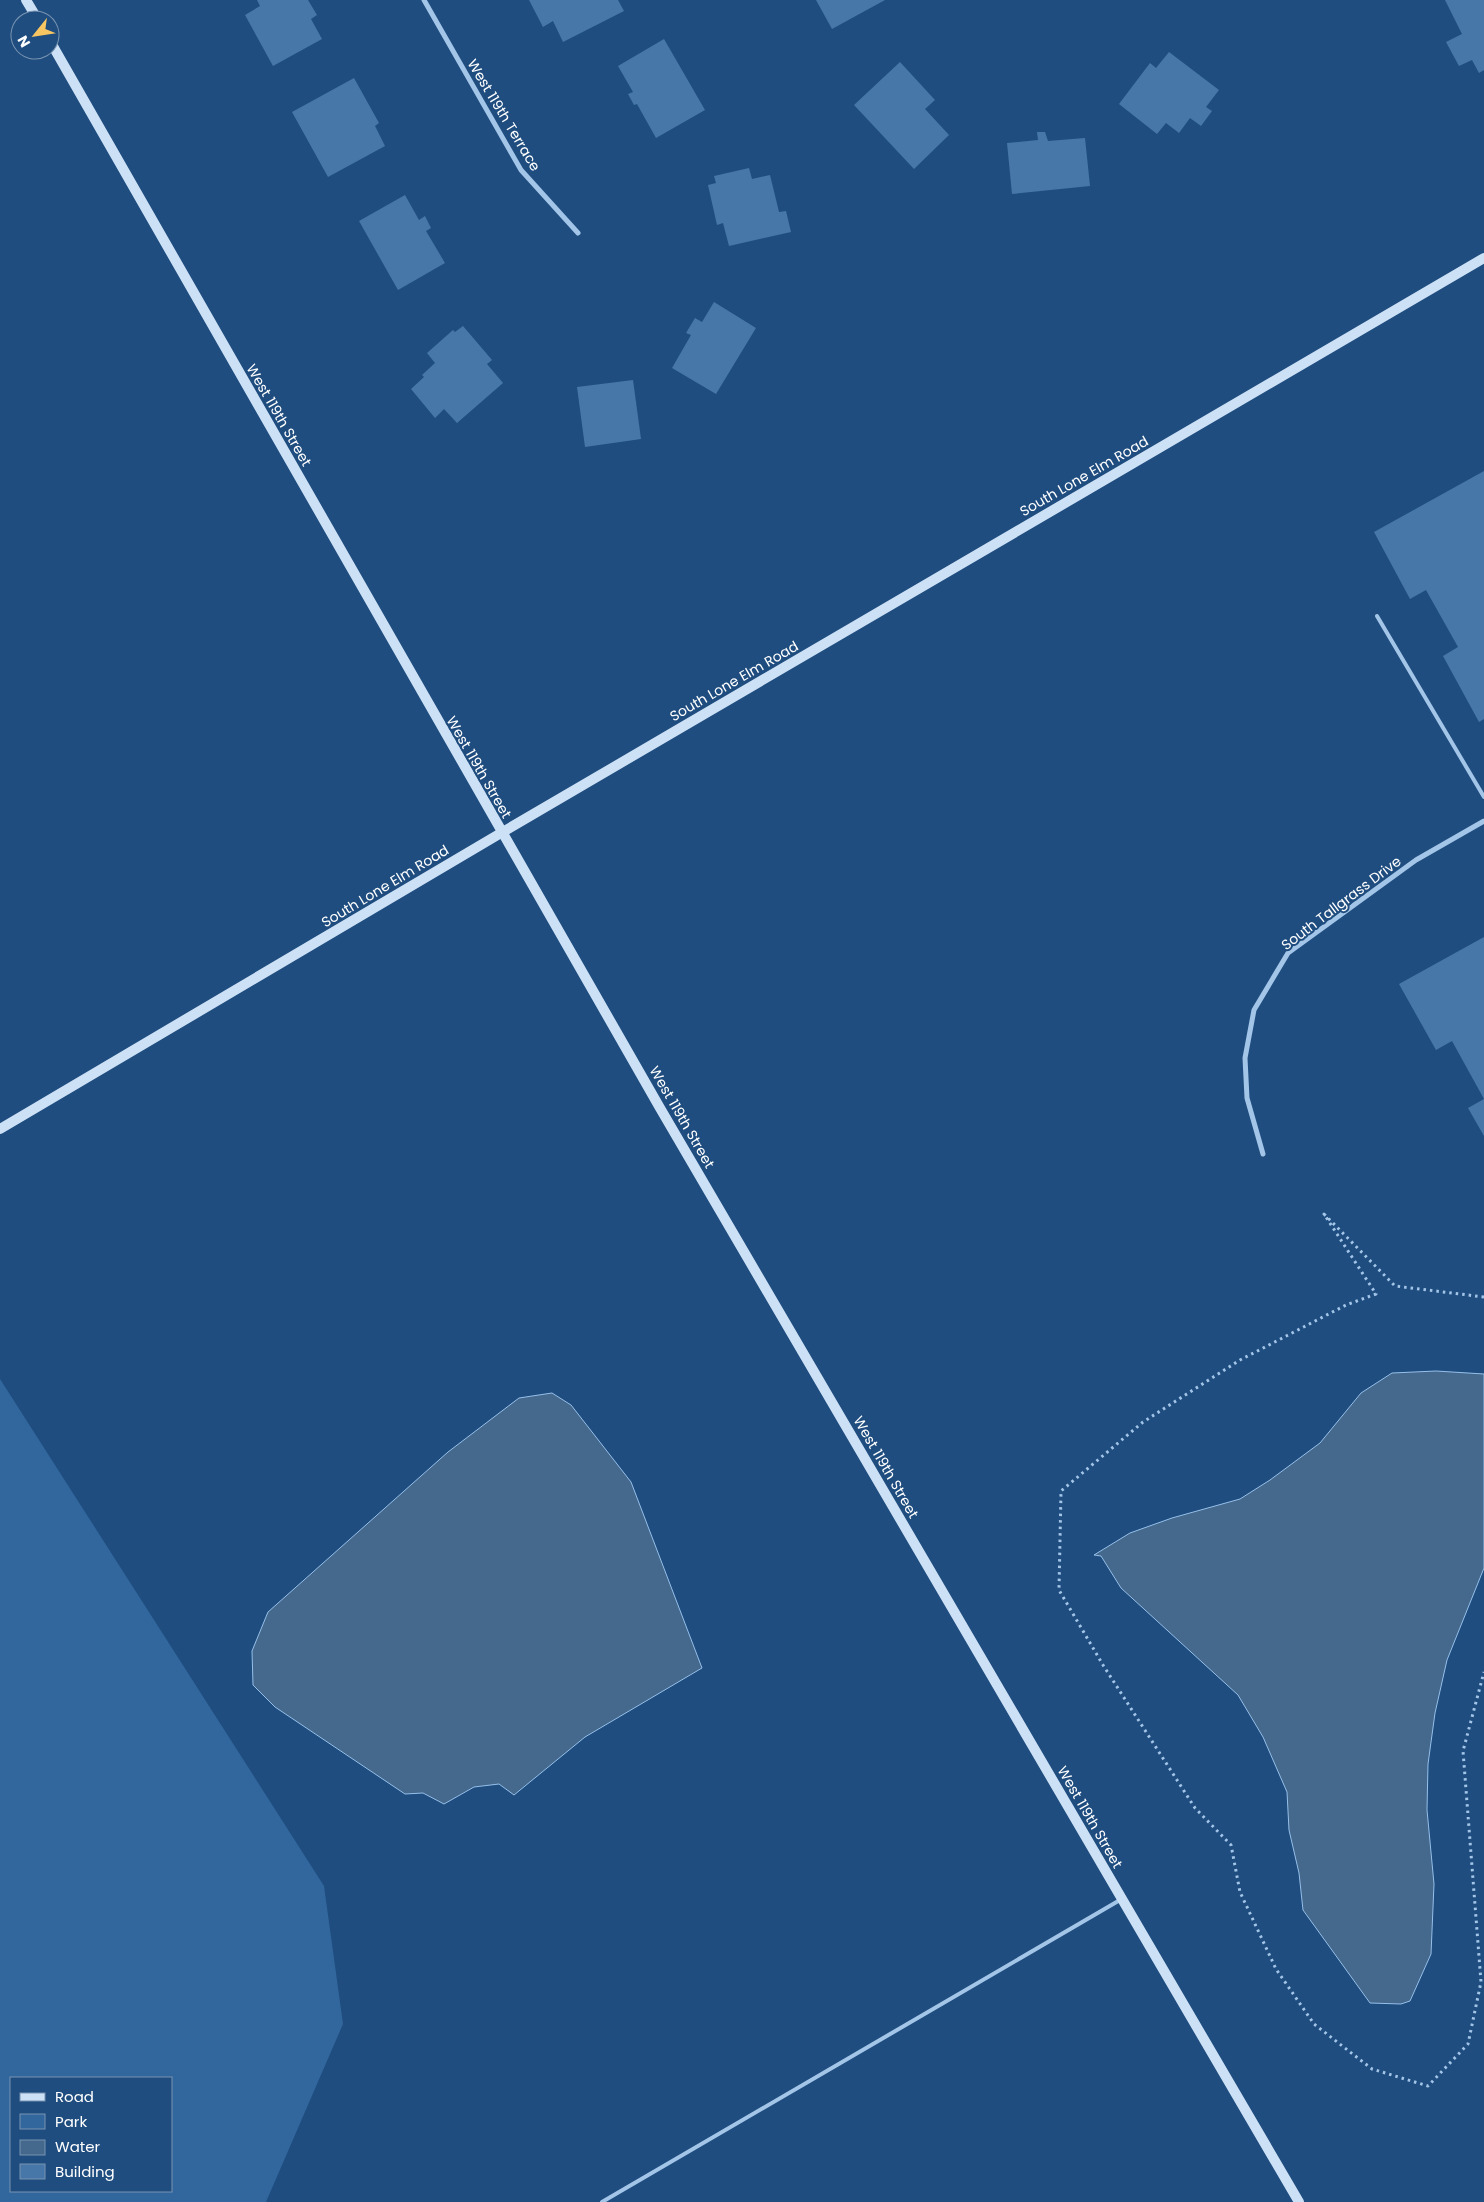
<svg xmlns="http://www.w3.org/2000/svg" width="1484" height="2202" font-family="Poppins,sans-serif">
<style>
.green{fill:#32679e;fill-rule:evenodd}
.water{fill:#45688d;stroke:#96c0ea}
.building{fill:#4777a9}
.lines{fill:none;stroke-linecap:round;stroke-linejoin:round}
.path{stroke:#a3c5e8;stroke-width:3;stroke-dasharray:2.5 4;stroke-linecap:butt}
.lane{stroke:#a3c5e8;stroke-width:4}
.street{stroke:#a3c5e8;stroke-width:5}
.secondary{stroke:#cde1f6;stroke-width:10}
.labels{text-anchor:middle;stroke-width:4;stroke-linejoin:round;paint-order:stroke}
.street-label{font-size:14px;fill:#fff;stroke:#1f4d7f}
</style>
<rect width="100%" height="100%" fill="#1f4d7f"/>
<path class="green" d="M 0,1379 L 324,1886 L 343,2024 L 266,2202 L 0,2202 ZM 11,2078 L 171,2078 L 171,2191 L 11,2191 Z"/>
<g class="water">
<polygon points="1436,1371 1484,1374 1484,1568 1447,1660 1435,1713 1428,1764 1427,1810 1434,1884 1431,1954 1410,2001 1401,2004 1370,2003 1303,1910 1299,1873 1289,1830 1287,1792 1263,1737 1238,1695 1121,1588 1101,1556 1094,1555 1130,1533 1172,1518 1240,1499 1270,1480 1320,1443 1361,1393 1392,1373"/>
<polygon points="552,1393 571,1405 631,1482 702,1668 585,1737 514,1795 499,1784 474,1787 444,1804 423,1793 405,1794 275,1707 253,1685 252,1651 268,1612 448,1452 519,1398"/>
</g>
<g class="building">
<polygon points="257,0 308,0 317,15 311,19 322,39 273,66 245,15 260,6"/>
<polygon points="529,0 618,0 624,11 563,42 553,21 543,27"/>
<polygon points="816,0 885,0 832,29"/>
<polygon points="1445,0 1484,0 1484,70 1479,73 1472,60 1459,66 1446,42 1462,34"/>
<polygon points="664,39 705,110 656,138 637,104 634,105 628,94 633,92 618,66"/>
<polygon points="1169,52 1219,90 1206,107 1212,111 1201,126 1190,118 1179,133 1166,123 1157,134 1119,104 1150,63 1156,68"/>
<polygon points="900,62 935,100 925,109 949,135 914,169 854,105"/>
<polygon points="354,78 379,123 375,126 385,146 328,177 292,112"/>
<polygon points="1037,132 1045,132 1048,141 1085,138 1090,186 1012,194 1007,143 1038,140"/>
<polygon points="749,168 752,179 770,175 779,212 786,211 791,232 729,246 723,223 717,225 708,185 716,183 714,176"/>
<polygon points="405,195 419,220 425,216 431,228 426,231 445,263 398,290 359,221"/>
<polygon points="714,302 756,328 716,394 672,368 691,335 686,333 695,318 702,322"/>
<polygon points="463,326 492,360 487,364 503,383 457,423 444,409 435,418 411,389 424,377 422,375 435,363 427,353 453,330 455,332"/>
<polygon points="633,380 641,439 585,447 577,387"/>
<polygon points="1484,471 1484,719 1479,722 1443,656 1458,647 1426,590 1410,599 1374,532"/>
<polygon points="1484,937 1484,1136 1468,1108 1484,1099 1452,1041 1436,1050 1399,984"/>
</g>
<g class="lines">
<polyline class="path" points="1484,1297 1395,1286 1324,1214 1376,1294 1346,1305 1240,1360 1143,1422 1061,1491 1059,1590 1103,1665 1195,1808 1231,1845 1240,1892 1276,1969 1314,2024 1372,2069 1428,2086 1468,2044 1481,1982 1463,1751 1484,1672"/>
<g class="lane">
<polyline points="1377,616 1484,797"/>
<polyline points="602,2202 1120,1900"/>
</g>
<g class="street">
<polyline points="424,0 521,170 578,233"/>
<polyline points="1263,1154 1247,1098 1245,1058 1254,1010 1288,953 1416,860 1484,821"/>
</g>
<g class="secondary">
<polyline points="26,0 38,20"/>
<polyline points="50,41 660,1108 1299,2202"/>
<polyline points="0,1129 501,833 1484,258"/>
</g>
</g>
<g class="labels">
<g class="street-label">
<text transform="translate(504 115) rotate(59)" y="5">West 119th Terrace</text>
<text transform="translate(279 415) rotate(60)" y="5">West 119th Street</text>
<text transform="translate(1084 476) rotate(-30)" y="5">South Lone Elm Road</text>
<text transform="translate(734 681) rotate(-30)" y="5">South Lone Elm Road</text>
<text transform="translate(479 767) rotate(60)" y="5">West 119th Street</text>
<text transform="translate(385 886) rotate(-31)" y="5">South Lone Elm Road</text>
<text transform="translate(1341 903) rotate(-37)" y="5">South Tallgrass Drive</text>
<text transform="translate(682 1117) rotate(60)" y="5">West 119th Street</text>
<text transform="translate(886 1467) rotate(60)" y="5">West 119th Street</text>
<text transform="translate(1090 1817) rotate(60)" y="5">West 119th Street</text>
</g>
</g>
<rect x="10" y="2077" width="162" height="115" fill="#1f4d7f" stroke="#7994b2"/>
<rect x="20" y="2093" width="25" height="8" fill="#cde1f6" stroke="#7994b2"/>
<text x="55" y="2102" font-size="15" fill="#ffffff">Road</text>
<rect x="20" y="2114" width="25" height="15" fill="#32679e" stroke="#7994b2"/>
<text x="55" y="2127" font-size="15" fill="#ffffff">Park</text>
<rect x="20" y="2140" width="25" height="15" fill="#45688d" stroke="#7994b2"/>
<text x="55" y="2152" font-size="15" fill="#ffffff">Water</text>
<rect x="20" y="2164" width="25" height="15" fill="#4777a9" stroke="#7994b2"/>
<text x="55" y="2177" font-size="15" fill="#ffffff">Building</text>
<g transform="translate(35 35) rotate(240)"><circle r="24" fill="#1f4d7f" stroke="#7994b2"/>
<path d="M0-4L9 19L0 12L-9 19Z" fill="#f7c562"/>
<text y="-8" font-size="14" font-weight="bold" text-anchor="middle" fill="#ffffff">N</text>
</g>
</svg>
